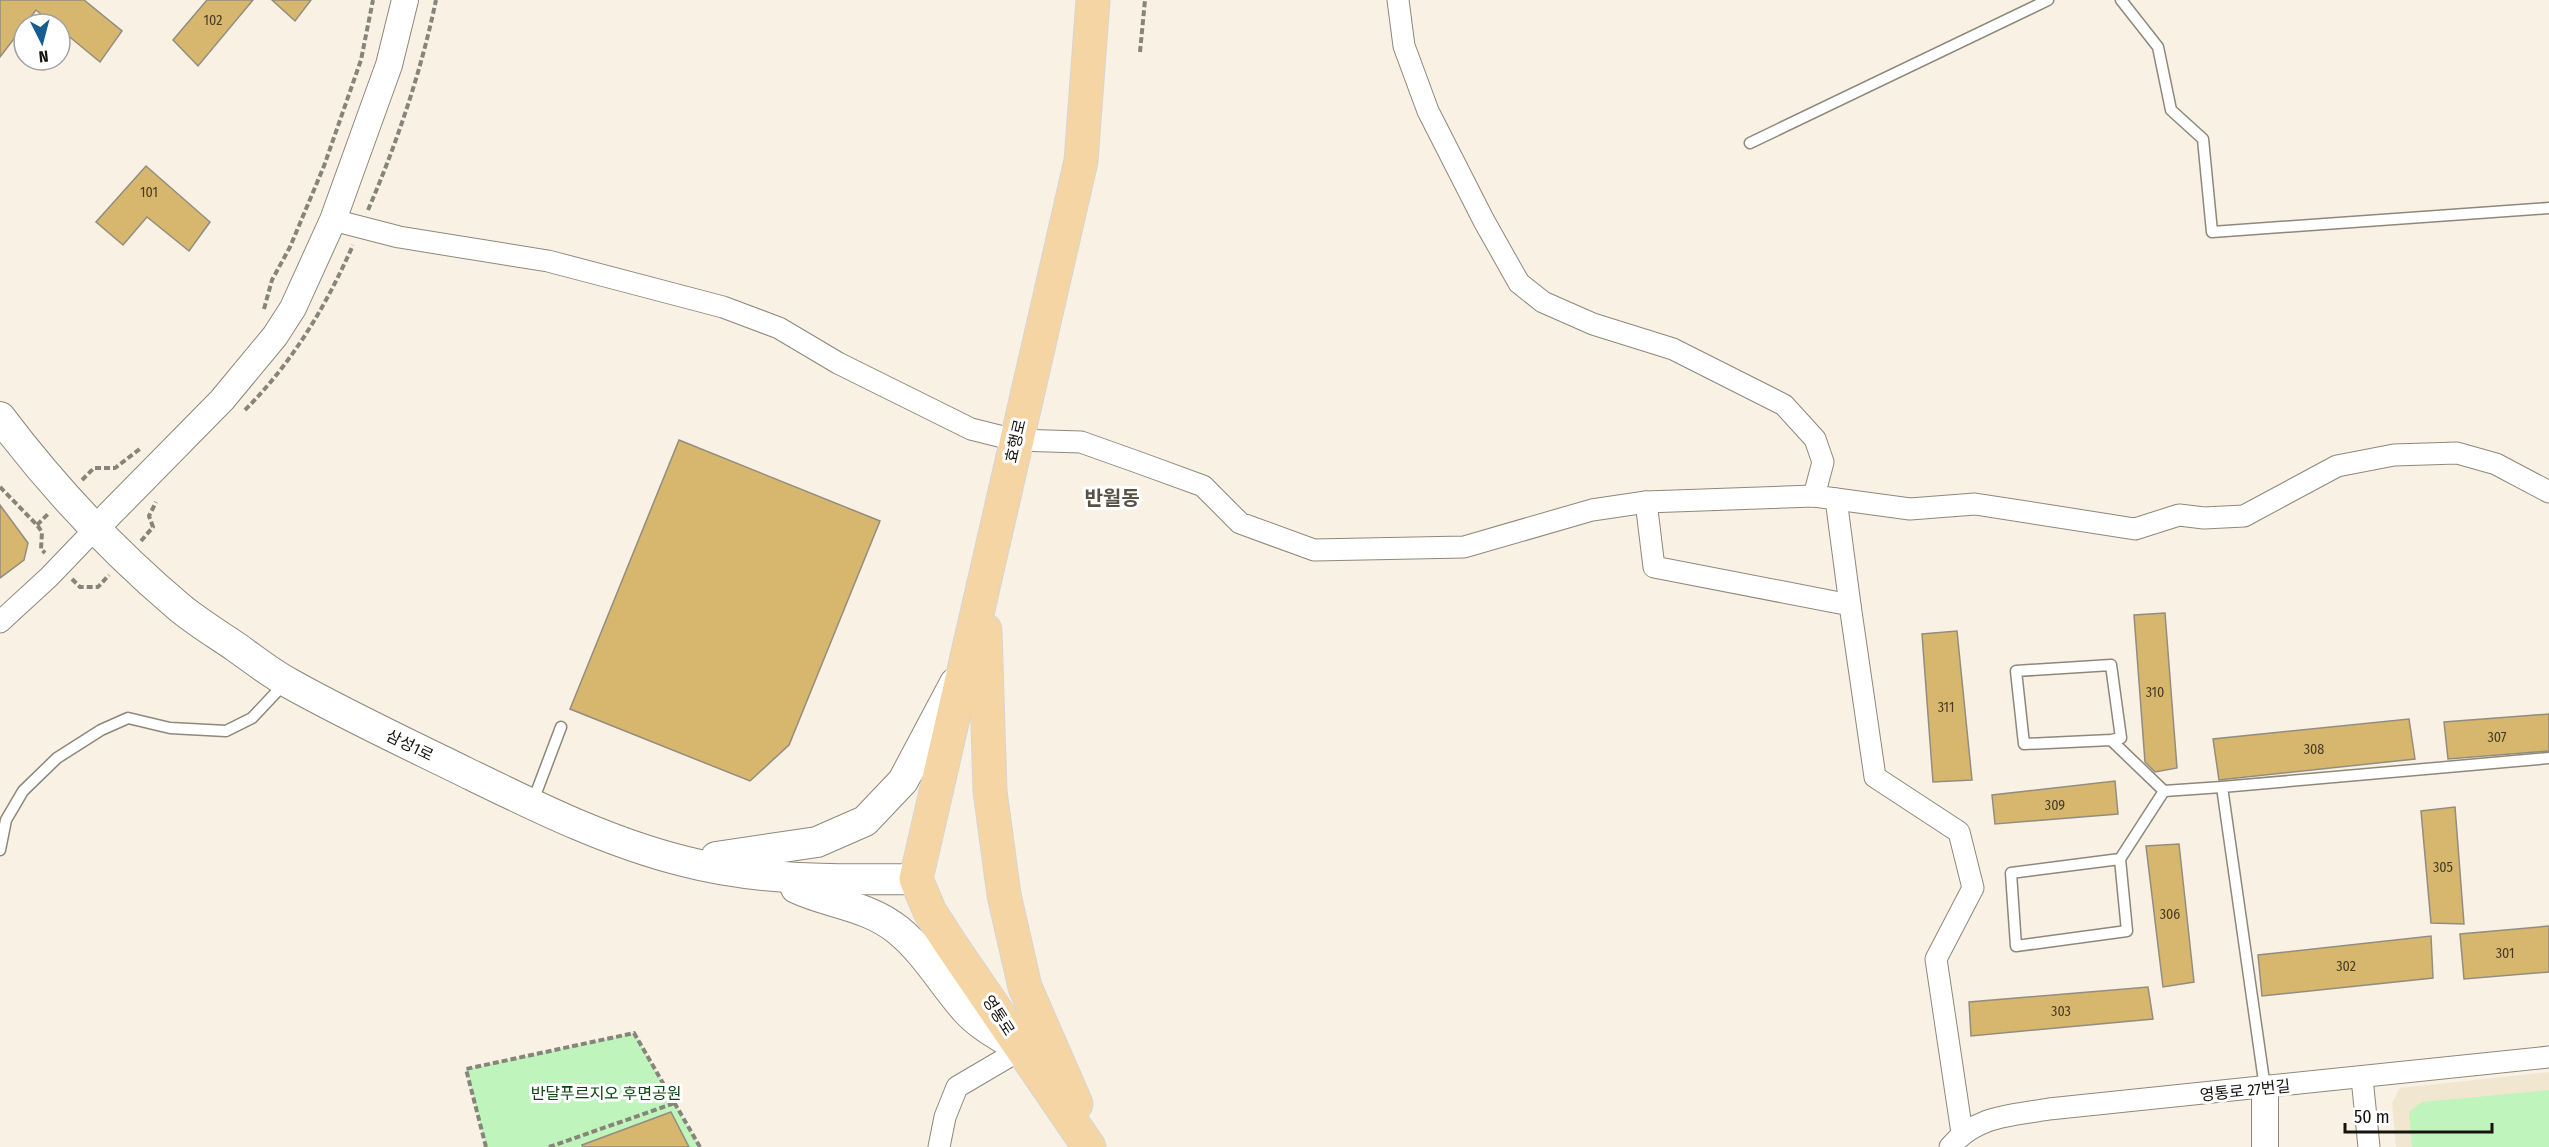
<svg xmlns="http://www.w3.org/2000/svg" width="2549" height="1147" font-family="'Fira Sans Condensed','Noto Sans KR',sans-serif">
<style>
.built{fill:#f1e7d1}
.green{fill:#bff4bd}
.building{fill:#d7b66d;stroke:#938d80;stroke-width:1.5}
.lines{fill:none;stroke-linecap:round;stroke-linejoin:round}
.service-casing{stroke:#8e887b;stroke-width:13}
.minor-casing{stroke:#8e887b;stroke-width:23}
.tertiary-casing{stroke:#8e887b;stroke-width:28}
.secondary-casing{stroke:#8e887b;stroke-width:32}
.primary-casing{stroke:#d5d5d4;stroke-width:35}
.path{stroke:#88847a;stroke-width:4;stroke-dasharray:6 3;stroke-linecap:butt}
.service{stroke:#fff;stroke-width:10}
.minor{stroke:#fff;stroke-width:21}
.tertiary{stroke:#fff;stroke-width:26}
.secondary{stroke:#fff;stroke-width:30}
.primary{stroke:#f6d5a5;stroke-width:33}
.labels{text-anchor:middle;stroke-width:6;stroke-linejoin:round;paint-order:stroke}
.number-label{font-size:14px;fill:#463c26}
.street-label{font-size:16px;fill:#16140f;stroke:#fff}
.park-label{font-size:16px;fill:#0a460f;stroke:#fff}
.quarter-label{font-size:20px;font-weight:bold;fill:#575246;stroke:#fff}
</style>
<rect width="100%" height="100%" fill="#f9f2e4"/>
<polygon class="built" points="2549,1072 2549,1147 2396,1147 2392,1103 2400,1088"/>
<g class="green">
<polygon points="634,1033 700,1147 486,1147 466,1069"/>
<polygon points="2549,1090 2549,1147 2412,1147 2409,1112 2422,1102"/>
</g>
<g class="building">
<polygon points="0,0 84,0 122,31 100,62 60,29 60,24 53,24 36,10 0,57"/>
<polygon points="207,0 253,0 198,66 173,40"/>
<polygon points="272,0 311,0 295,21"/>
<polygon points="146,166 210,222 189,251 147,217 123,245 96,222"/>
<polygon points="679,440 880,521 789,745 750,781 570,709"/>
<polygon points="0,505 28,543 24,560 0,578"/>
<polygon points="2165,613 2177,768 2155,772 2145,762 2134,615"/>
<polygon points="1957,631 1972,780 1933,782 1922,634"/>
<polygon points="2549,714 2549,751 2448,759 2444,722"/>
<polygon points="2409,719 2415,759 2219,780 2213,739"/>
<polygon points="2115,781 2118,814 1995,824 1992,795"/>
<polygon points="2455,807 2464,924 2431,923 2421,811"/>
<polygon points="2179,844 2194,982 2163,987 2146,846"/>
<polygon points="2549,926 2549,972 2464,979 2460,934"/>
<polygon points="2431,936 2433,978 2262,996 2258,955"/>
<polygon points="2148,987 2153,1019 1971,1036 1969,1002"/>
<polygon points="671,1112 689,1147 583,1147 582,1145"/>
</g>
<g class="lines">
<defs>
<g id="service">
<polyline points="2121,0 2158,47 2171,110 2203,139 2212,232 2549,208"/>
<polyline points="1750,143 2048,0"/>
<polyline points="2111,740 2121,738 2111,665 2016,671 2024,744 2111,740 2164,791 2222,787"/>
<polyline points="533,801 561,727"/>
<polyline points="0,850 6,820 23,791 57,758 101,730 128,718 170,728 226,731 252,718 284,684"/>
<polyline points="2120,859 2011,873 2016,946 2127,931 2120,859 2164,791"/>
<polyline points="2265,1088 2222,787 2549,758"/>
</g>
<g id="minor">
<polyline points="1398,0 1404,46 1428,111 1484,221 1519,283 1543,302 1593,324 1673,349 1784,405 1815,439 1823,462 1814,496"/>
<polyline points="333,220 399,237 548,261 723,307 779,328 838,363 971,429 1015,440 1081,442 1140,463 1203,486 1240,523 1314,550 1464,547 1592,510 1646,502 1814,496 1910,509 1975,504 2135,529 2179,515 2204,518 2244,516 2337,466 2394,455 2457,453 2496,464 2549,492"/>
<polyline points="1836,499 1850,605"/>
<polyline points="1646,502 1654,567 1850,605 1875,777 1959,832 1973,888 1936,959 1962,1133"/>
<polyline points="0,622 49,577 96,528"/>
<polyline points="2362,1078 2369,1147"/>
<polyline points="939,1147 945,1117 957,1087 1020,1050"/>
<path d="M 1950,1147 C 1977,1115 2010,1116 2049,1109 L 2549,1057"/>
</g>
<g id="tertiary">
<polyline points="96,528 222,400 275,336 293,308 333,220 389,65 405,0"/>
<polyline points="2265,1088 2265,1147"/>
</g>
<g id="secondary">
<path d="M 0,417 C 52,486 113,551 179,607 C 197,622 217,634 236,647 C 253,659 270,673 289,683 C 346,715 406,743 465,772 C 535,806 607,842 683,861 C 759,881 838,880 916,879"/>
<polyline points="716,857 817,842 865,821 903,781 955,683"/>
<path d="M 796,888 C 830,904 867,905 898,930 C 925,952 943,984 966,1010 C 980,1026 1002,1037 1019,1048"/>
</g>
<g id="primary">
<polyline points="985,630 990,791 1004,895 1025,987 1076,1104"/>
<polyline points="1089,1147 950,943 930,912 916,879 1081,161 1093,0"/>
</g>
</defs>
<use href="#service" class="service-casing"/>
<use href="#minor" class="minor-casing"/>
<use href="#tertiary" class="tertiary-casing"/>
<use href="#secondary" class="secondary-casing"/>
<use href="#primary" class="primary-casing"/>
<g class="path">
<polyline points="1140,52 1145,0"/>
<path d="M 368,210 C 397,143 421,72 436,0"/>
<polyline points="264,309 272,280 290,247 324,166 361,60 373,0"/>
<path d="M 245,410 C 293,362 326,306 353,245"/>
<polyline points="82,480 94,468 115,468 141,448"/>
<polyline points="0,487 37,525 42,532 41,549 45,553"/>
<polyline points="37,525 49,513"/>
<polyline points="141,541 153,527 149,516 156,502"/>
<polyline points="72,579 80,587 98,587 109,575"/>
<polyline points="486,1147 466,1069 634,1033 700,1147"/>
<polyline points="549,1147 675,1103"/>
</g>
<use href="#service" class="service"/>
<use href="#minor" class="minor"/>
<use href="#tertiary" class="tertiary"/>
<use href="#secondary" class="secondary"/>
<use href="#primary" class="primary"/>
</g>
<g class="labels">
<g class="number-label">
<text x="213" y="25">102</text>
<text x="149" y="197">101</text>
<text x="2155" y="697">310</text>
<text x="1946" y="712">311</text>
<text x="2497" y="742">307</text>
<text x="2314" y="754">308</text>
<text x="2055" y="810">309</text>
<text x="2443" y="872">305</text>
<text x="2170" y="919">306</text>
<text x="2505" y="958">301</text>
<text x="2346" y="971">302</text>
<text x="2061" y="1016">303</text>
</g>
<g class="street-label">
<text transform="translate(1015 441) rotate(-77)" y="6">효행로</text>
<text transform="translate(410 745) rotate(26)" y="6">삼성1로</text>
<text transform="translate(999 1015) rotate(57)" y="6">영통로</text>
<text transform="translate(2245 1090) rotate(-6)" y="6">영통로 27번길</text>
</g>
<g class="park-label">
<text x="606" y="1099">반달푸르지오 후면공원</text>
</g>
<g class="quarter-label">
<text x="1112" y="505">반월동</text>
</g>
</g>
<g transform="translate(42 42) rotate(174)"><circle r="28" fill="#ffffff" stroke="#a2a19f" stroke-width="1.5"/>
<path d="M0-4.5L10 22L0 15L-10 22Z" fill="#185d91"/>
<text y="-9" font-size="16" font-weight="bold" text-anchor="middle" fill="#16140f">N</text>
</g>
<path d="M2345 1123v9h147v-9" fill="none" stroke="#16140f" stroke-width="3"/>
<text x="2354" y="1123" font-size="18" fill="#16140f" stroke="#ffffff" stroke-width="4.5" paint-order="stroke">50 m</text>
</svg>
